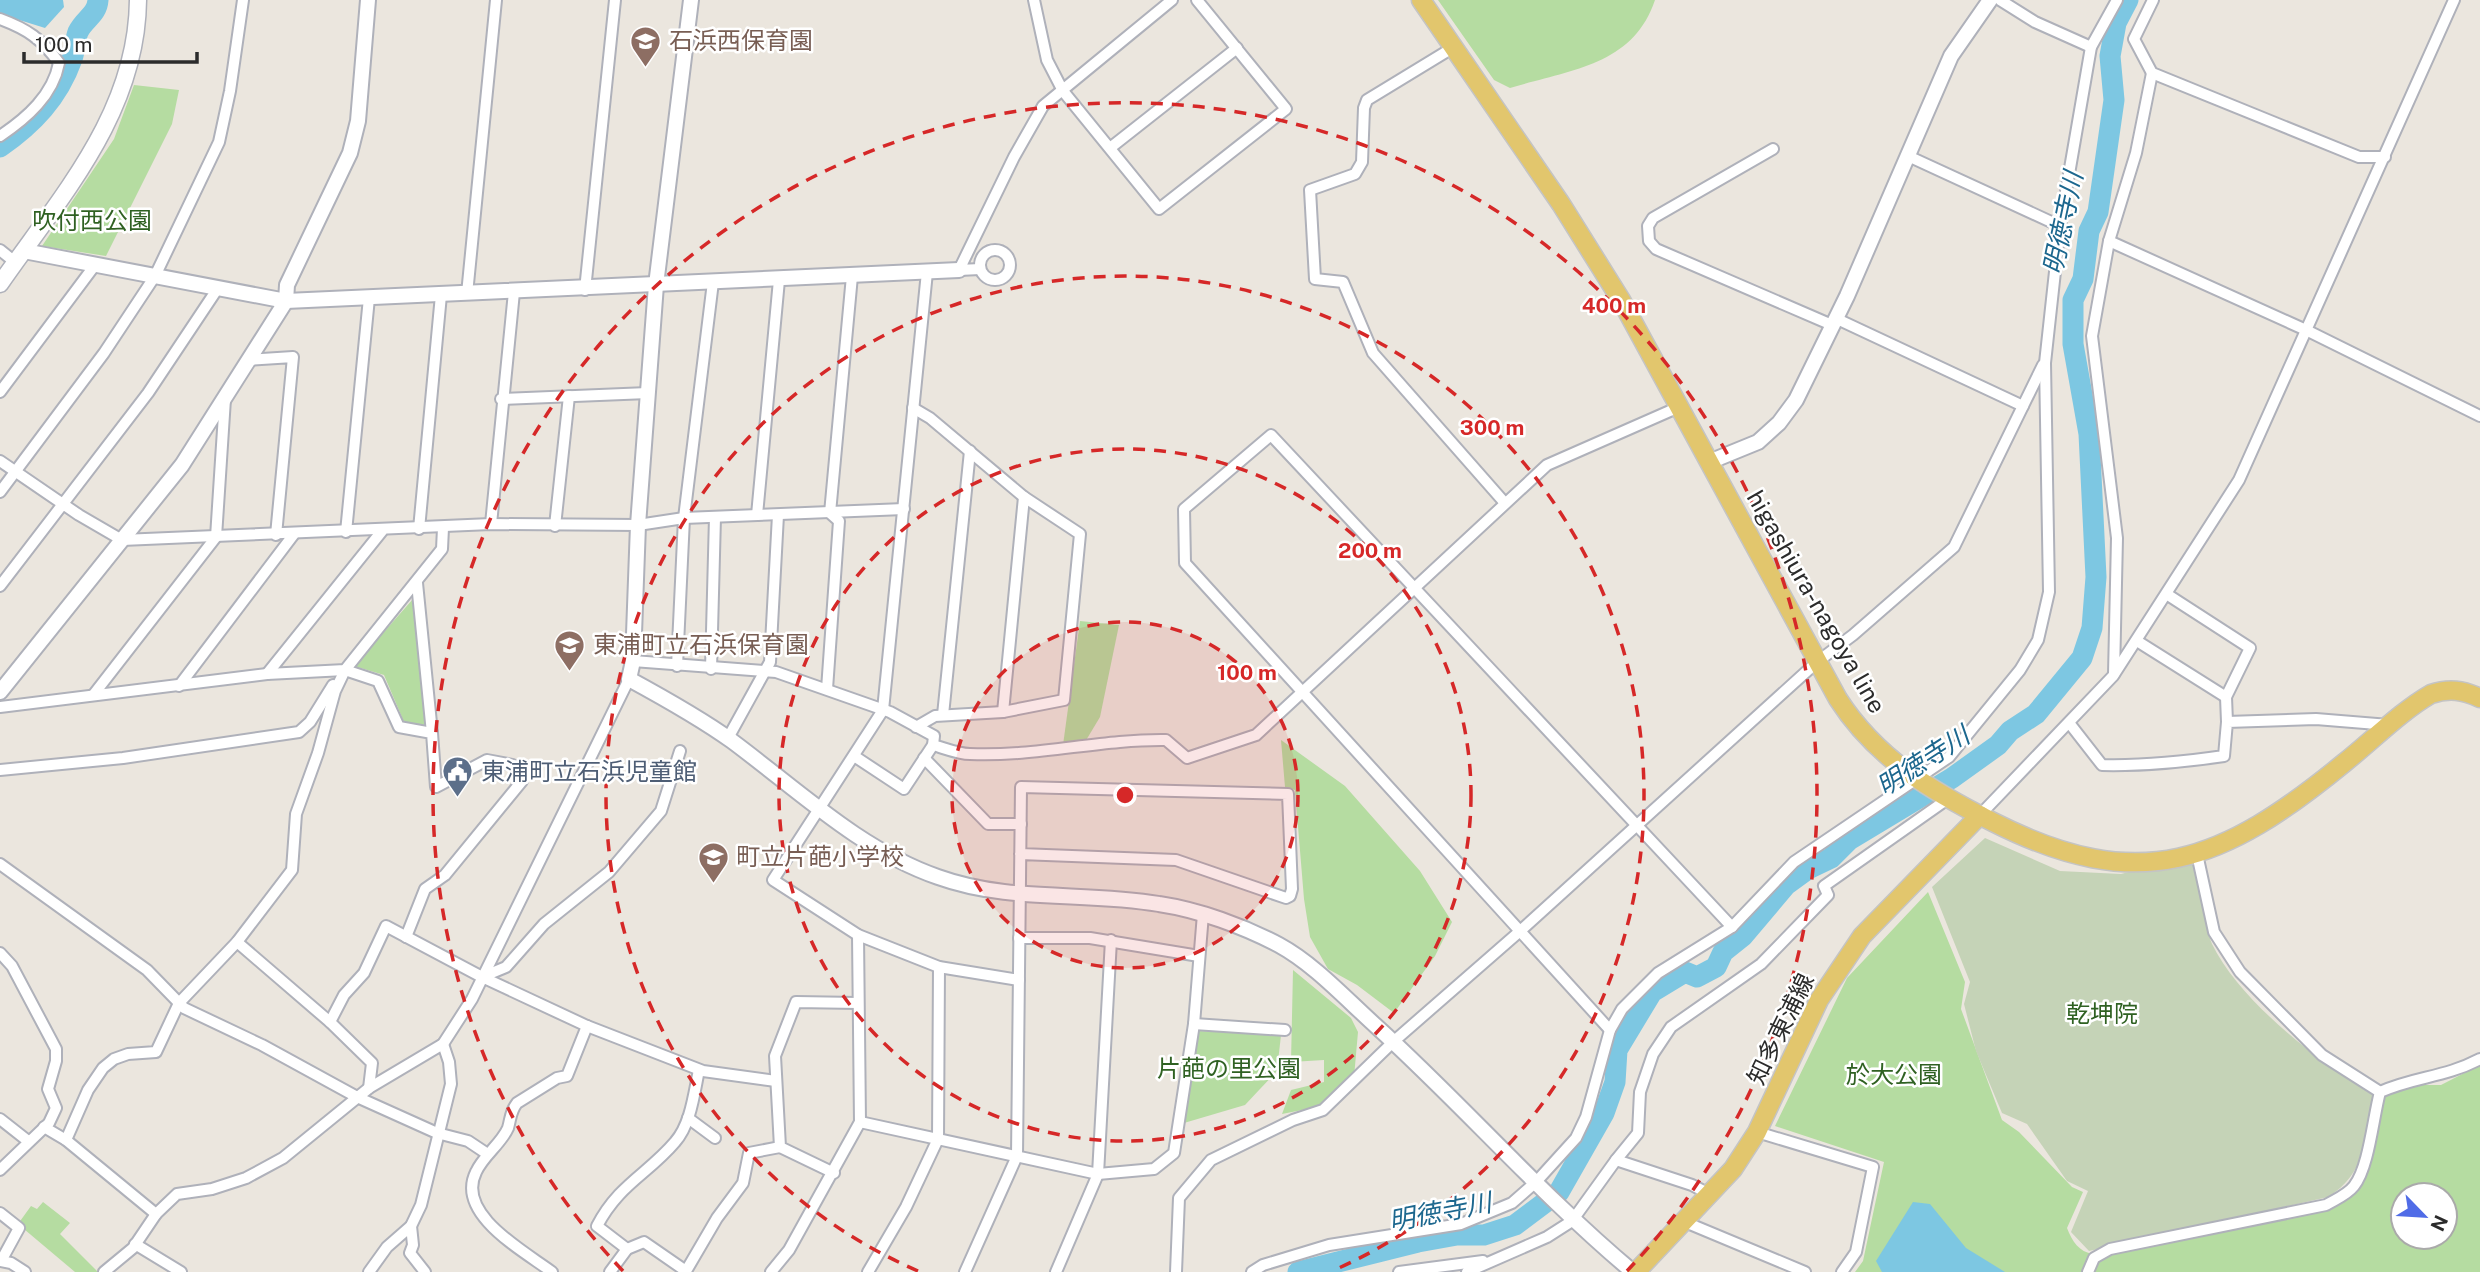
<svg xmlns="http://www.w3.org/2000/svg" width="2480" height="1272" font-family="'Public Sans','Noto Sans JP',sans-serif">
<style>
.green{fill:#b5dca1;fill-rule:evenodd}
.cemetery{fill:#c5d3b7}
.water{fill:#7dc7e2}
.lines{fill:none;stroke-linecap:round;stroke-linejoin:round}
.river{stroke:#7dc7e2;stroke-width:21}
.minor-casing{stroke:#afb1ba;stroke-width:14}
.tertiary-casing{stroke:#afb1ba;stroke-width:18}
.secondary-casing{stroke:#afb1ba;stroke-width:19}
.primary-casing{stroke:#c4c4c4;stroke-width:21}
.minor{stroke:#fff;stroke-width:10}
.tertiary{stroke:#fff;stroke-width:14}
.secondary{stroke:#fff;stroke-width:16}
.primary{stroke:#e2c66d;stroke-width:18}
.ring{fill:none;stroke:#d62828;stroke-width:3.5;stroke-dasharray:12 9}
.labels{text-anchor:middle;stroke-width:5;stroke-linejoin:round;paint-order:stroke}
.education-label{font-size:24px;fill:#785e54;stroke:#fff;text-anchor:start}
.park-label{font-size:24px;fill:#2f6122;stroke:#fff}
.street-label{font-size:24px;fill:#2b2b2b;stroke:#fff}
.service-label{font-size:24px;fill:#4e5e75;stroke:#fff;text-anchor:start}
.water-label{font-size:26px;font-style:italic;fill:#1c678e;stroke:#fff}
.centre{fill:#d62828;stroke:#fff;stroke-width:3.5}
.ring-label{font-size:21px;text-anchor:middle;font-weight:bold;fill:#d62828;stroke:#fff;stroke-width:5;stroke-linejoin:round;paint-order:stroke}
</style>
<rect width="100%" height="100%" fill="#ebe6de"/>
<g class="green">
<path d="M 1438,0 L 1655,0 C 1633,66 1569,70 1510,88 L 1494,80 Z"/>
<polygon points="134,85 179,90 172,124 106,256 42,246 114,139"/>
<polygon points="413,599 425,725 404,722 384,675 354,666"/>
<polygon points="1080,621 1119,625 1100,717 1085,742 1063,745"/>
<polygon points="1281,740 1345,786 1420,871 1452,922 1435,956 1394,1013 1357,985 1328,969 1310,937 1304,899 1295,790 1285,787"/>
<path d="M 1928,892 L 1965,982 L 1961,1009 L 2002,1120 L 2019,1132 L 2072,1187 L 2083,1192 L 2067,1228 C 2072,1241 2079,1252 2093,1254 L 2331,1207 L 2355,1192 L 2383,1095 L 2407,1085 L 2441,1085 L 2480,1065 L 2480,1272 L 1855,1272 L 1863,1261 L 1884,1162 L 1775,1126 L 1847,978 ZM 2403,1195 L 2445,1195 L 2445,1237 L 2403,1237 Z"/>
<polygon points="1293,970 1351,1018 1358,1032 1354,1077 1317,1107 1282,1114 1291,1090 1324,1082 1324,1060 1291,1062"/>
<polygon points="1198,1031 1281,1035 1277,1071 1245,1105 1184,1123"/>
<polygon points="43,1202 70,1223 60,1234 98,1272 75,1272 18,1224 31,1206 37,1209"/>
</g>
<path class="cemetery" d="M 1985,838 L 2060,871 L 2121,874 L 2197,854 C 2201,877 2204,925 2212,944 C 2241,1003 2320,1062 2374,1096 C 2364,1138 2367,1173 2328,1197 L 2089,1251 L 2071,1232 L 2088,1191 L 2067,1181 L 2027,1124 L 2002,1113 L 1976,1051 L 1964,1004 L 1970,982 L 1932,887 Z"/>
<g class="water">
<polygon points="0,0 63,0 64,7 45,28 0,14"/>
<polygon points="1913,1202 1930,1204 1966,1248 2005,1272 1882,1272 1876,1261"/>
</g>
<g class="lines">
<g class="river">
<path d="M 0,147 C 33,124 58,98 72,59 C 75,50 75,40 78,32 C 84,19 97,15 98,0"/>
<polyline points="1298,1272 1418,1242 1457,1235 1484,1235 1515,1225 1559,1192 1604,1113 1615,1082 1617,1050 1652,992 1685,972 1697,977 1716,967 1723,952 1743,936 1786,885 1808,869 1831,858 1849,840 1952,778 1998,745 2010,731 2036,714 2082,658 2092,628 2096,577 2089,434 2073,344 2073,300 2083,279 2089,231 2098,212 2114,100 2110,56 2116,23 2128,0"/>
</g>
<defs>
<g id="minor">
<polyline points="1034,0 1047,60 1063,91 1159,209 1286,109 1197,0"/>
<polyline points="2000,0 2035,22 2091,47"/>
<polyline points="2153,0 2134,39 2152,73 2359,157 2385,157"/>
<path d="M 0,19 C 27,29 42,39 59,63 C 53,95 27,118 0,136"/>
<polyline points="1454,47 1367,100 1364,108 1362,162 1355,174 1310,190 1315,279 1343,282 1373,353 1504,502"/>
<polyline points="1110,148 1237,48"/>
<polyline points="1773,149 1653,218 1648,226 1649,241 1656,249 1832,325"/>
<polyline points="1908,156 2060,226"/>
<polyline points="2109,241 2306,330 2480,416"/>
<circle cx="995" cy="265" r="15"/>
<polyline points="0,250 15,262"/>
<polyline points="980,269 959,270 1014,157 1043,106 1172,0"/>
<polyline points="927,272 883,710 773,880 858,935 939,967 1019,980"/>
<polyline points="585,290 615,0"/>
<polyline points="467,294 496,0"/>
<polyline points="1835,318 2023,406"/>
<polyline points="248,360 293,357 276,535"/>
<polyline points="0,392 95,265"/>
<polyline points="501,399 648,393"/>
<polyline points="913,408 930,418 1024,497 1080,534 1064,700 1003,712 935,716 916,727"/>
<polyline points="0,461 79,515 122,540 491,524 638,525 684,518 904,509"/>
<polyline points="0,492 104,353 155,276 219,142 230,91 243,0"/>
<polyline points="757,515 779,280"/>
<polyline points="491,524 514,292"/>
<polyline points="555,526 569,396"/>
<polyline points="419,529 441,295"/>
<polyline points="346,532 369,298"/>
<polyline points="417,583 432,733"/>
<polyline points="0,586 148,393 218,288"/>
<polyline points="2168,595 2250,648 2226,697 2227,722"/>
<polyline points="2137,641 2226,697"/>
<polyline points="633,661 776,672 890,712 934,736 933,745 904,789 854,756"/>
<polyline points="677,666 684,518 713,282"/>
<polyline points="711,669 715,517"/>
<polyline points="345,670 378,681 399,727 432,733 436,787 487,760 513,765 522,781 445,875 425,889 406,937"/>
<polyline points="267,674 382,531"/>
<polyline points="2114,674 2117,538 2092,336 2109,241 2136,153 2152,73"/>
<polyline points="179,686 294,534"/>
<polyline points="827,689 839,521 830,513 852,276"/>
<polyline points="94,694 216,537 225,399"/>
<polyline points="0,707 267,674 345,670 442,549 443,528"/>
<polyline points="1003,712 1024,497"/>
<polyline points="943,715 970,451"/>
<path d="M 2070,724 L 2102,765 C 2144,766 2183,762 2224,756 L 2227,722 L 2316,719 L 2389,725"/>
<polyline points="728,738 770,662 778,515"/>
<path d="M 933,745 C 944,748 958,754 970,754 C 1035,757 1101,739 1166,740 L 1187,758 L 1256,735 L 1547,465 L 1679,407"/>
<polyline points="924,758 988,824 1021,824"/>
<polyline points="0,770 123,758 299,732 310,722 333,685"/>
<polyline points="1980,815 2113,676 2239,480 2454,0"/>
<polyline points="2197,854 2214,932 2240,972 2322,1055 2380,1092"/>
<polyline points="0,864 147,970 184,1008 262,1045 357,1097 437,1133 468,1141 486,1153"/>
<polyline points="1019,938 1090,938 1199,956"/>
<polyline points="237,942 330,1022 372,1063 369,1088"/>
<polyline points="0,953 12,966 56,1049 56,1061 48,1089 56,1108 49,1123 0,1170"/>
<polyline points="482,977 506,967 544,924 609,872 661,811 680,751"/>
<polyline points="330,1022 344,995 364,973 386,926 482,977 587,1026 703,1071 776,1081"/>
<polyline points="1194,1024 1285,1030"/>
<polyline points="1610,1030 1185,563 1184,509 1271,435 1732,927"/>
<polyline points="688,1118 715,1138"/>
<polyline points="0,1119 28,1141"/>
<polyline points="860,1122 1098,1174 1154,1169 1174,1153 1194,1024 1203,914"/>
<polyline points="44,1127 66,1140 156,1214"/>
<polyline points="1757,1132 1873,1167 1856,1252 1842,1272"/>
<polyline points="66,1140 88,1090 103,1068 114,1059 128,1054 156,1052 179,1003 237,942 292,870 296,814 318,753 335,691 345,670"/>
<polyline points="1616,1160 1638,1133 1640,1092 1653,1054 1671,1027 1761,964 1828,895 1824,886 1949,798"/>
<polyline points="834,1173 780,1147 775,1056 796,1002 858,1003"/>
<polyline points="0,1213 19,1228 1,1261"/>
<polyline points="1685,1222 1805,1272"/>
<polyline points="411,1226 413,1245 410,1253 425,1272"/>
<polyline points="135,1244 181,1272"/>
<path d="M 627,1249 L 597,1226 C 619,1184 648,1174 675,1142 C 691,1124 694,1093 699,1070"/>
<polyline points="0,1261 11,1263 25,1272"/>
<polyline points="104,1272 133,1248 156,1214 177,1194 212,1189 246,1178 283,1158 369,1088 443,1044 472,999 629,679"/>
<polyline points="369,1272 387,1247 411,1226 421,1205 451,1084 449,1062 443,1044"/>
<path d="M 552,1272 C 524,1251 455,1214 476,1172 C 483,1156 501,1144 508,1128 C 511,1118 510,1112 517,1103 L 557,1078 L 567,1076 L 587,1026"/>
<polyline points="610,1272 627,1249 644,1242 686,1271 717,1218 743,1183 749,1153 780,1147"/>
<polyline points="771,1272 789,1250 860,1122 858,935"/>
<polyline points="868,1272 906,1207 938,1139 939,967"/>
<polyline points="965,1272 1017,1156 1021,787 1288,794 1292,889 1290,896 1286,898 1176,860 1020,854"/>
<polyline points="1056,1272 1098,1174 1111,940"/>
<polyline points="1176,1272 1179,1198 1211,1160 1293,1120 1323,1110 1393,1042 1519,932 1817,662 1853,635 1954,547 2043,365"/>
<polyline points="1252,1272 1263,1265 1329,1245 1461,1224 1512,1203 1536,1182 1576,1138 1586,1117 1610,1030 1622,1009 1658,973 1732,927 1794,862 1949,757 2020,670 2038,640 2049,592 2045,363 2060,226 2091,47 2117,0"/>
<polyline points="1399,1272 1483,1261"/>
<polyline points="1467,1272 1547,1237 1572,1221 1616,1160 1692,1185 1711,1195"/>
<path d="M 2088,1272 L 2094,1258 L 2110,1249 L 2326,1205 C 2336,1199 2347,1195 2354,1186 C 2369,1167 2373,1118 2380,1092 C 2416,1076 2444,1078 2480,1059"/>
</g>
<g id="tertiary">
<path d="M 691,0 L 656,285 L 638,525 L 633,661 L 629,679 C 664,698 700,718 732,741 C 798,790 860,850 938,877 C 1010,903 1085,891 1159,904 C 1199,910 1243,926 1279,945 C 1314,964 1346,999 1376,1026 C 1464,1106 1542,1196 1633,1272"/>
<polyline points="24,251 286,301 959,270"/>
<polyline points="1709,462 1758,442 1779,423 1796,400 1847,296 1951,56 1990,0"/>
<polyline points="0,692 182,465 286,301 287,285 350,153 358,121 368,0"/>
</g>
<path id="secondary" d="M 0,284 C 61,196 137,113 138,0"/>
<g id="primary">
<path d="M 1421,0 L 1561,204 L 1621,300 L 1838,699 C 1876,758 1931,791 1993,822 C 2141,897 2223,862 2344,763 C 2373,740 2400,712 2431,694 C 2449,688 2463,690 2480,698"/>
<polyline points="1636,1272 1733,1169 1757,1132 1819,1000 1862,936 1980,815"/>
</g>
</defs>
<use href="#minor" class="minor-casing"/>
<use href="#tertiary" class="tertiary-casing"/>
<use href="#secondary" class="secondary-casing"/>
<use href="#primary" class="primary-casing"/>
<use href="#minor" class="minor"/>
<use href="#tertiary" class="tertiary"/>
<use href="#secondary" class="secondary"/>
<use href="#primary" class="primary"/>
</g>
<circle cx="1125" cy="795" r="173" fill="#d62828" fill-opacity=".12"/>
<g class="ring">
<circle cx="1125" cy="795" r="173"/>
<circle cx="1125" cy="795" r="346"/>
<path d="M918 1271A519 519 0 1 1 1332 1271"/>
<path d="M623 1271A692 692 0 1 1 1627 1271"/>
</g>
<defs>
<symbol id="school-pin" viewBox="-11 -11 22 30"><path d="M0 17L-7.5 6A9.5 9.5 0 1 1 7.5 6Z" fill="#8d6e63" stroke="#fff"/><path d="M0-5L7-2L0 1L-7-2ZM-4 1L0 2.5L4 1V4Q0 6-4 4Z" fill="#fff"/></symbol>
<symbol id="civic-pin" viewBox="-11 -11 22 30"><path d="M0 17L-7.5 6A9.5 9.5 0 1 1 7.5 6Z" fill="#5c6f8a" stroke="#fff"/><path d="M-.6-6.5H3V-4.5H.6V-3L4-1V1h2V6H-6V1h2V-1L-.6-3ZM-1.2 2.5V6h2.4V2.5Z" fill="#fff"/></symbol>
</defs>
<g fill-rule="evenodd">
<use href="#school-pin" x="628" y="24" width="35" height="47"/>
<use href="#school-pin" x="552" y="628" width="35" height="47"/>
<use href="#civic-pin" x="440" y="754" width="35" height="47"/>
<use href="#school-pin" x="696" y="840" width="35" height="47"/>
</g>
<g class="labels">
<g class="education-label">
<text x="669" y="49">石浜西保育園</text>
<text x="593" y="653">東浦町立石浜保育園</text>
<text x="736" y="865">町立片葩小学校</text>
</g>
<g class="park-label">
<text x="92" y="229">吹付西公園</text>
<text x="2102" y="1022">乾坤院</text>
<text x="1229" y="1077">片葩の里公園</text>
<text x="1894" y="1083">於大公園</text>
</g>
<g class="street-label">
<text transform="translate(1816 602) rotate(60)" y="8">higashiura-nagoya line</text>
<text transform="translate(1781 1029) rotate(-64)" y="8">知多東浦線</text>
</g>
<g class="service-label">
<text x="481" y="780">東浦町立石浜児童館</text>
</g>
<g class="water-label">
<text transform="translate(2063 223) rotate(-78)" y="9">明徳寺川</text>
<text transform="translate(1923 761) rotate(-33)" y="9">明徳寺川</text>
<text transform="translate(1440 1212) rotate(-11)" y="9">明徳寺川</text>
</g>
</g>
<circle cx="1125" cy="795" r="10" class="centre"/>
<g class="ring-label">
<text x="1614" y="313">400 m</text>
<text x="1492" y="435">300 m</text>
<text x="1370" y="558">200 m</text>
<text x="1247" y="680">100 m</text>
</g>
<g transform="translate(2424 1216) rotate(115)"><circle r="33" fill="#ffffff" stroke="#aaaaaa" stroke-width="2"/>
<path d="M0-5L12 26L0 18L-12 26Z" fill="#506ce7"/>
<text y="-10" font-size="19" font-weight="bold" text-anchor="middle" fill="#2b2b2b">N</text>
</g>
<path d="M24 52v10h173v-10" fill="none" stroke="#2b2b2b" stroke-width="3.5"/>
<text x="35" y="52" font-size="21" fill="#2b2b2b" stroke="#ffffff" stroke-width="5" paint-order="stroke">100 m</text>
</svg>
